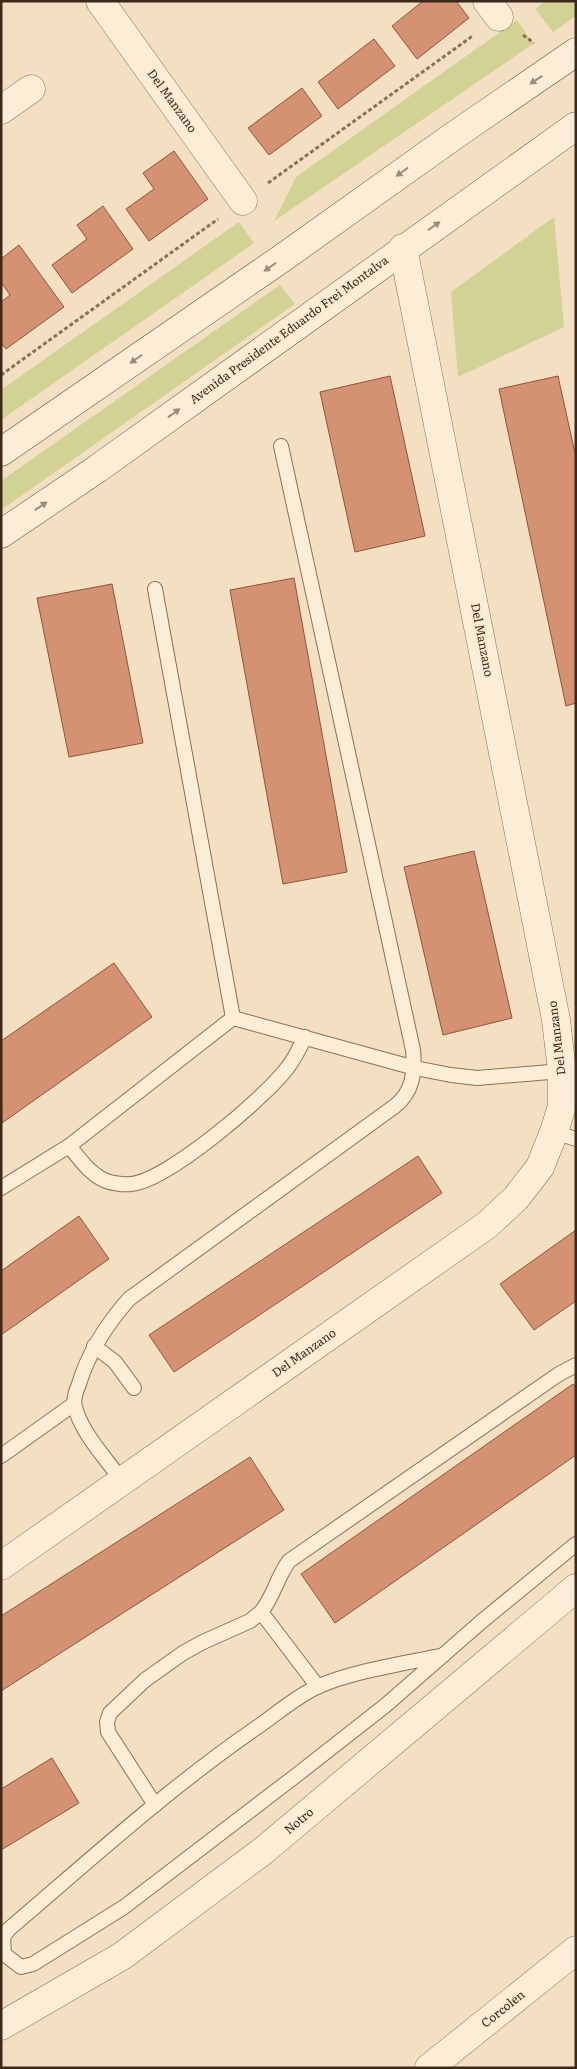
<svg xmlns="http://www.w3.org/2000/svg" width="577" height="2069" font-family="Literata,serif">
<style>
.green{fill:#d1d294}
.building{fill:#d59273;stroke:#915439}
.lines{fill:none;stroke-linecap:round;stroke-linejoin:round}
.lane-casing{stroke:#8f6f56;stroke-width:16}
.street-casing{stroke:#8f6f56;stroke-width:29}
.secondary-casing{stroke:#715039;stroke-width:29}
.path{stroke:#8f6f56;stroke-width:3;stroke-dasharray:4 2.5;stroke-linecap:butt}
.lane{stroke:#fcedd6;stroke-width:14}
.street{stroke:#fcedd6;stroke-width:28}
.secondary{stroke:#fcedd6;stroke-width:28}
.oneway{fill:#9c8b79}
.labels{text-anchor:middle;stroke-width:4;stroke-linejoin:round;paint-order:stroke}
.street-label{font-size:12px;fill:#3d291c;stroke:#f9ead2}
</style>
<rect width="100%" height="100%" fill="#f3dfc1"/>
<g class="green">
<polygon points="546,1 576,1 576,16 553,32 535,9"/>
<polygon points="517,20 533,44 274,221 296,177"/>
<polygon points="554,217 564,327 458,377 451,292"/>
<polygon points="239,222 254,243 1,420 1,390"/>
<polygon points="280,285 295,304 1,510 1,481"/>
</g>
<g class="building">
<polygon points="423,1 456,1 469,18 417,59 392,26"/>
<polygon points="374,39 395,66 338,109 318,82"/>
<polygon points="302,88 322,116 269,155 248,128"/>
<polygon points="174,151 208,199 149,241 126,209 154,189 143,173"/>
<polygon points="103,206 133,249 72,293 52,265 87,239 77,225"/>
<polygon points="19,245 64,307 6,349 1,343 1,302 10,295 1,282 1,259"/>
<polygon points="390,376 425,536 355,552 320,392"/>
<polygon points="558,376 576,458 576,703 566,706 499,389"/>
<polygon points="294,578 347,872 283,884 230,590"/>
<polygon points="112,584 143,743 69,757 37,598"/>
<polygon points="474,851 512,1018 443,1035 404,867"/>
<polygon points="114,963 152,1017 2,1123 1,1041"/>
<polygon points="418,1156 442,1193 174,1372 149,1335"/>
<polygon points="79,1216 109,1259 1,1335 1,1271"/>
<polygon points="576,1230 576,1301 534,1330 500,1284"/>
<polygon points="573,1384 576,1388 576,1455 335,1623 301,1574"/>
<polygon points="250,1457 284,1510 1,1691 1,1616"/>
<polygon points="52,1758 79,1803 1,1850 1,1789"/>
</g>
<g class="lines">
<defs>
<g id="lane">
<polyline points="155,589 233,1018"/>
<polyline points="554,1132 576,1139"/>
<path d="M 69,1146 C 79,1158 89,1173 104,1180 C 110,1183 124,1185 131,1184 C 167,1181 266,1097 288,1067 C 295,1058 300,1047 305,1037"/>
<polyline points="1,1188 69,1146 233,1018 415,1068 451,1075 477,1078 562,1071"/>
<polyline points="94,1346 115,1362 134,1388"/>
<polyline points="1,1456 74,1404"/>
<path d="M 122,1481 C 106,1458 82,1434 75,1407 C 73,1400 76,1391 79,1384 C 89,1351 106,1325 129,1299 L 395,1106 C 413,1092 415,1072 413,1050 L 281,446"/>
<path d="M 261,1612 C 274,1596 277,1577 289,1561 L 559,1374 L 576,1365"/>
<path d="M 444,1655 C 402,1664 358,1670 319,1686 C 298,1695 275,1715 256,1728 C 169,1788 90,1860 9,1929 L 3,1937 L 4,1954 L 21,1967 L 33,1964 L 124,1907 L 298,1774 L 386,1705 L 481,1622 L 576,1544"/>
<polyline points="155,1805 108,1732 107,1722 110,1713 145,1680 183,1653 203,1642 250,1621 261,1612 318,1687"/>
</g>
<g id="street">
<polyline points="100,1 243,201"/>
<polyline points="487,1 499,17"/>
<polyline points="1,110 31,89"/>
<polyline points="1,1566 487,1225 516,1198 540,1167 554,1132 562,1106 562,1071 556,1020 403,248"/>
<polyline points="1,2026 122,1956 263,1851 576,1588"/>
<polyline points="429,2068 576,1950"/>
</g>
<g id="secondary">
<polyline points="1,452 281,259 455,135 576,52"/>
<polyline points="1,534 97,469 576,126"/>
</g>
</defs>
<use href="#lane" class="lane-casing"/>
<use href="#street" class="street-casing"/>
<use href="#secondary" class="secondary-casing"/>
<g class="path">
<polyline points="523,35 534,43"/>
<polyline points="268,183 474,35"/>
<polyline points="1,375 218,219"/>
</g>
<use href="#lane" class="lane"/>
<use href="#street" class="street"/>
<use href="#secondary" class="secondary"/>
</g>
<defs><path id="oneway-solid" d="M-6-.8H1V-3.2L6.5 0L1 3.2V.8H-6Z" transform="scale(1.25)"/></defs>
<g class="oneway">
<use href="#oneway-solid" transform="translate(536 80) rotate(146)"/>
<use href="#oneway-solid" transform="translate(402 172) rotate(144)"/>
<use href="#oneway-solid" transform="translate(434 226) rotate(-35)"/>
<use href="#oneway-solid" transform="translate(270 267) rotate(145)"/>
<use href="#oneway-solid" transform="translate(136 359) rotate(145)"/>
<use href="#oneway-solid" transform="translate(174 413) rotate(-36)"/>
<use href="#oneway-solid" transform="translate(41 506) rotate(-34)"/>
</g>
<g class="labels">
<g class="street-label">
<text transform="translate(172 101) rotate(54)" y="4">Del Manzano</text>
<text transform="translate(289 330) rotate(-36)" y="4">Avenida Presidente Eduardo Frei Montalva</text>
<text transform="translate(482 640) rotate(79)" y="4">Del Manzano</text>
<text transform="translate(557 1038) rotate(-97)" y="4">Del Manzano</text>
<text transform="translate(304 1353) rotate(-35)" y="4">Del Manzano</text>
<text transform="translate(299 1821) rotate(-40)" y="4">Notro</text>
<text transform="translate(503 2009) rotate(-39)" y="4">Corcolen</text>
</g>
</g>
<rect width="577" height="2069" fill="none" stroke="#3d291c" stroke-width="5"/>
</svg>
